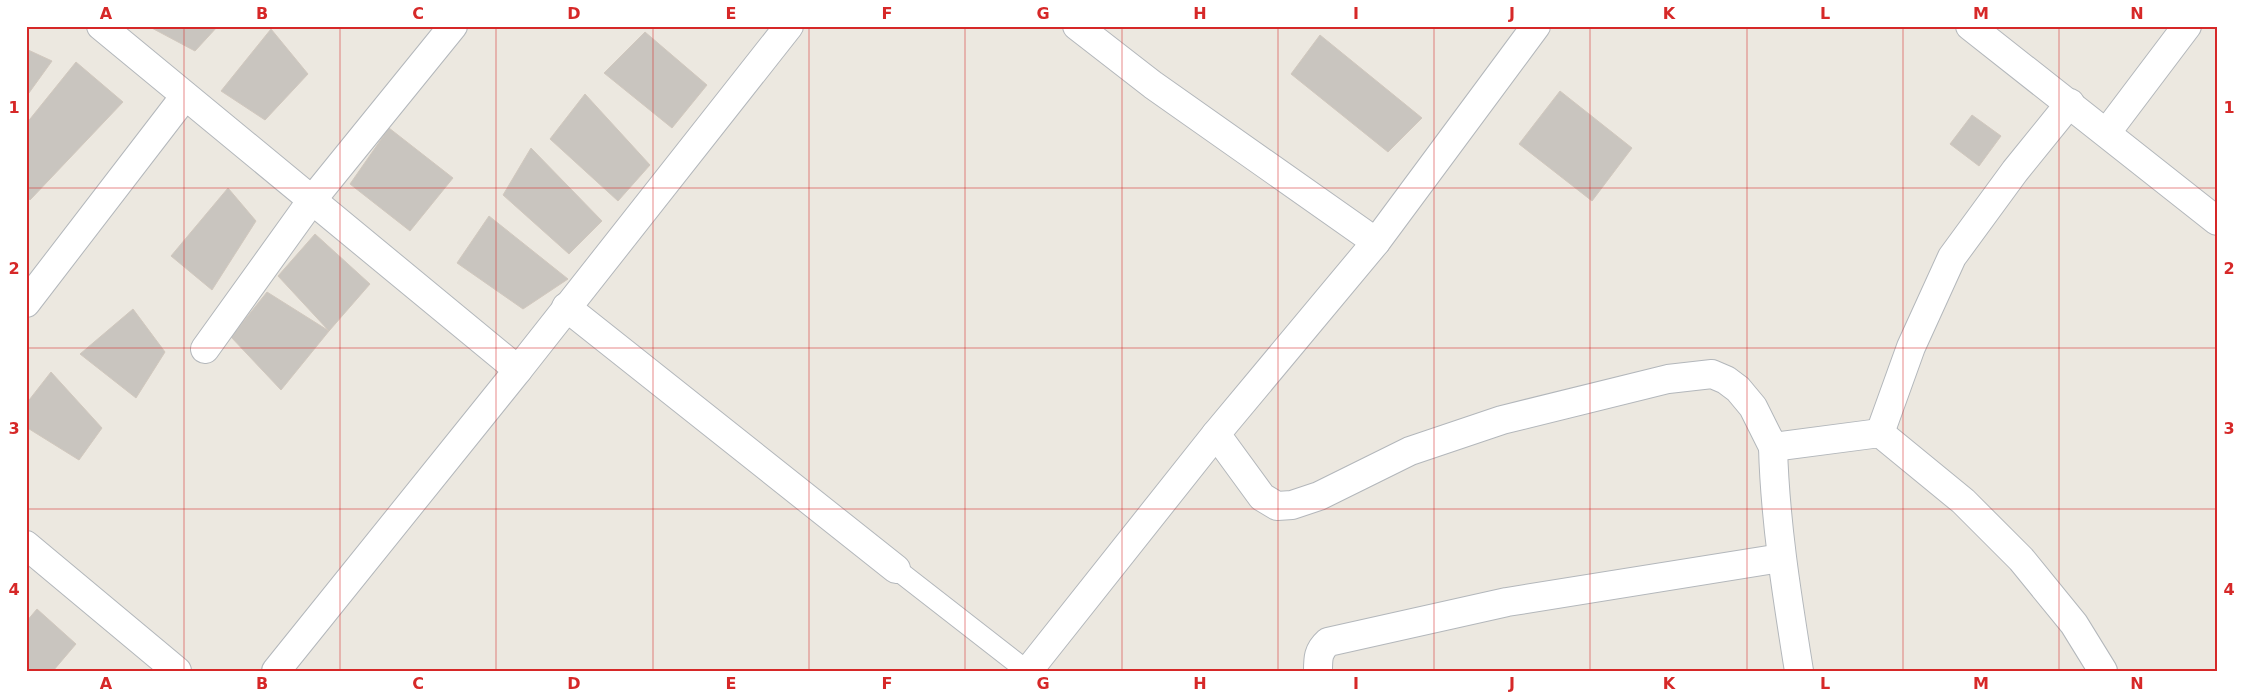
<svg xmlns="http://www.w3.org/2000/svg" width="2243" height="697" font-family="'DejaVu Sans',sans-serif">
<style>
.building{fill:#c9c5bf;stroke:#d1c8be}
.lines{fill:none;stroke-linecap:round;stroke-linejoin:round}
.service-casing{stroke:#b3b7bb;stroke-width:22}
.minor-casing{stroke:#b3b7bb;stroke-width:30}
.service{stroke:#fff;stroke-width:20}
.minor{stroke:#fff;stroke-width:28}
.grid{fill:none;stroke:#d62828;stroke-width:1;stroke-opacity:0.55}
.neatline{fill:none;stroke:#d62828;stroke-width:2}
.grid-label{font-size:16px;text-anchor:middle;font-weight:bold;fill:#d62828}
</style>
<rect width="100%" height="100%" fill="#ece8e0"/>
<g class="building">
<polygon points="148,26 218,26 195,51"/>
<polygon points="271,29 308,74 265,120 221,91"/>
<polygon points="645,32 707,85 672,128 604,73"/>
<polygon points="1320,35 1422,118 1388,152 1291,74"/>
<polygon points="26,49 52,61 26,97"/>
<polygon points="76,62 123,102 30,200 26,196 26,124"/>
<polygon points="1560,91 1632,148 1592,201 1519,144"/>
<polygon points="585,94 650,165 618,201 550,139"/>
<polygon points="1972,115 2001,136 1979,166 1950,144"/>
<polygon points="389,128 453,178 410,231 350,184"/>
<polygon points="531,148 602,221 569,254 503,195"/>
<polygon points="228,188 256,221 212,290 171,256"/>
<polygon points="489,216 568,279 523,309 457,263"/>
<polygon points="315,234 370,284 329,331 278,276"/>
<polygon points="267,292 329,331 281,390 231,337"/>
<polygon points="133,309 165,352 136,398 80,354"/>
<polygon points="51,372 102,428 79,460 26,427 26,404"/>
<polygon points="37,609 76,644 53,671 26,671 26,622"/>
</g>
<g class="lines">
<defs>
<polyline id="service" points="896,569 1027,671"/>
<g id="minor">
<polyline points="101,26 518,370 276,671"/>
<polyline points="1077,26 1153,85 1376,242"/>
<polyline points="1970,26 2217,221"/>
<polyline points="2107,132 2187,26"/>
<polyline points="26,303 185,96"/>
<polyline points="566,307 896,569"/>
<polyline points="205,349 312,200 453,26"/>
<polyline points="518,370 789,26"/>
<polyline points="1880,433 1911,347 1952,257 2015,171 2070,103"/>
<polyline points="1216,434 1262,497 1277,506 1292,505 1319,496 1410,451 1502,420 1668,379 1712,374 1726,380 1738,389 1753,407 1773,447 1880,433 1963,501 2021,559 2074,624 2103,671"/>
<path d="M 1773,447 C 1775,522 1787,596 1799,671"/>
<polyline points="26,545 177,671"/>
<polyline points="1028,671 1216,434 1376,242 1536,26"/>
<path d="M 1318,671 C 1318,658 1318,651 1328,642 L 1507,602 L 1781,558"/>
</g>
</defs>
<use href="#service" class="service-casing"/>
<use href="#minor" class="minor-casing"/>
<use href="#service" class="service"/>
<use href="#minor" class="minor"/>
</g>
<path class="grid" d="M 184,26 L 184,671M 340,26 L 340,671M 496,26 L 496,671M 653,26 L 653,671M 809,26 L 809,671M 965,26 L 965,671M 1122,26 L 1122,671M 1278,26 L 1278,671M 1434,26 L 1434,671M 1590,26 L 1590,671M 1747,26 L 1747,671M 1903,26 L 1903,671M 2059,26 L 2059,671M 26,188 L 2217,188M 26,348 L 2217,348M 26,509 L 2217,509"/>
<rect width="2243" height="697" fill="none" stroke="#ffffff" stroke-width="55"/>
<rect x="28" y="28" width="2188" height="642" class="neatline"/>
<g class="grid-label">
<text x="106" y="19">A</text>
<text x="262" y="19">B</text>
<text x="418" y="19">C</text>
<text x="574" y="19">D</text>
<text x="731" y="19">E</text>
<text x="887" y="19">F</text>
<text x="1043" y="19">G</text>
<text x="1200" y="19">H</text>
<text x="1356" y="19">I</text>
<text x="1512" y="19">J</text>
<text x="1669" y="19">K</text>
<text x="1825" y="19">L</text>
<text x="1981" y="19">M</text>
<text x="2137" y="19">N</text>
<text x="14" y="113">1</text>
<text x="2229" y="113">1</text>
<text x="14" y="274">2</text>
<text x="2229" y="274">2</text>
<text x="14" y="434">3</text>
<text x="2229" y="434">3</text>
<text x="14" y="595">4</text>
<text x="2229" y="595">4</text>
<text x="106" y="689">A</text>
<text x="262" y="689">B</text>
<text x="418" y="689">C</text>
<text x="574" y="689">D</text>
<text x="731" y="689">E</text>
<text x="887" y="689">F</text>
<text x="1043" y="689">G</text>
<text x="1200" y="689">H</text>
<text x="1356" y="689">I</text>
<text x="1512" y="689">J</text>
<text x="1669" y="689">K</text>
<text x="1825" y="689">L</text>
<text x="1981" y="689">M</text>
<text x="2137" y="689">N</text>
</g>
</svg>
